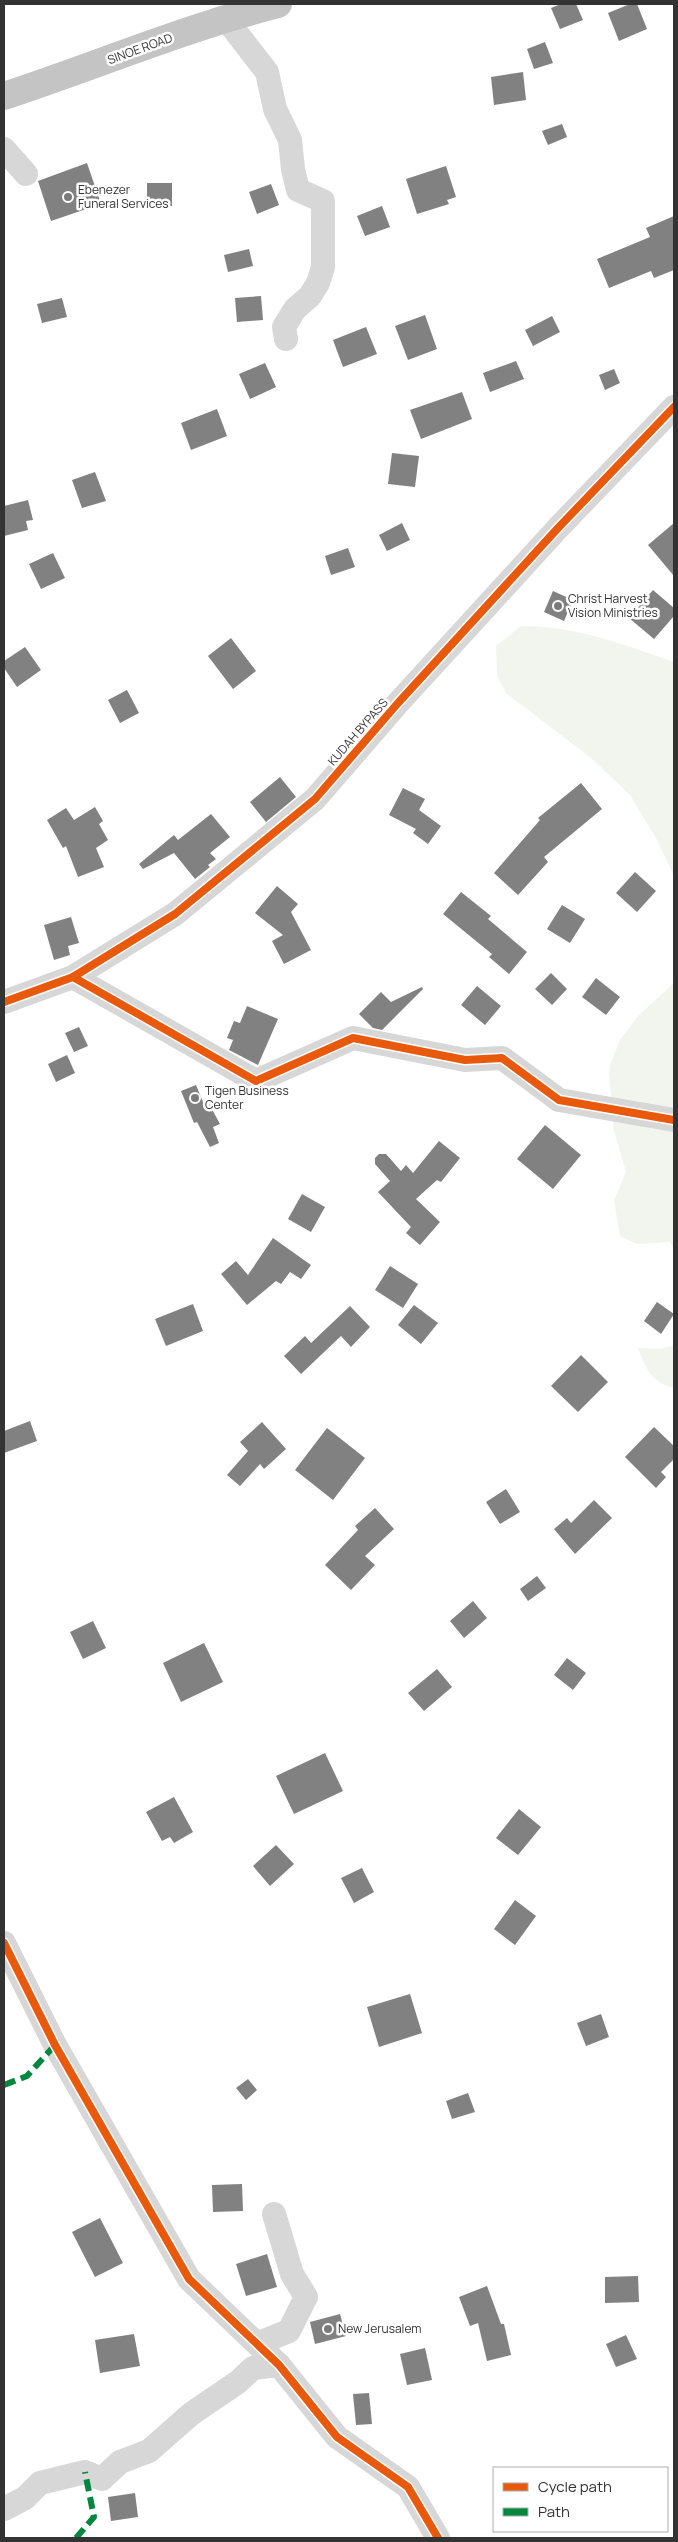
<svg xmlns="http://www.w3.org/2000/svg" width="678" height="2542" font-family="Manrope,sans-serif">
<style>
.green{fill:#f1f5ed}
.building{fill:#818181}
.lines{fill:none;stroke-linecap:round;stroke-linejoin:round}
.minor{stroke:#d7d7d7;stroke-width:24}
.highway{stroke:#c4c4c4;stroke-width:28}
.quiet{stroke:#00873e;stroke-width:6;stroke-dasharray:12 6;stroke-linecap:butt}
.cycleway-casing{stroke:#fff;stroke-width:11}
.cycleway{stroke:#e8590c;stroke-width:8}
.poi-dot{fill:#7a7a7a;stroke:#fff;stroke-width:2}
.labels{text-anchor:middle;stroke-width:5;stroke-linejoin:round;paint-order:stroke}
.street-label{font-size:12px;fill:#333;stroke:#fff}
.poi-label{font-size:12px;fill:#333;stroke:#fff;text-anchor:start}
</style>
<rect width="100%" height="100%" fill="#fff"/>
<g class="green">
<path d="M 521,626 C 575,626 623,644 674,662 L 674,876 L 656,838 L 630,795 L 591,758 L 506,693 L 497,676 L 496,646 Z"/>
<polygon points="674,983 674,1249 670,1242 637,1244 620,1236 614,1201 626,1172 614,1131 609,1074 610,1065 620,1040 639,1015"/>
<path d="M 674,1345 L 674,1388 C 651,1382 646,1369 638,1348 L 661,1349 Z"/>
</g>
<g class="building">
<polygon points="561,4 576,4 583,20 560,29 551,8"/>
<polygon points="630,4 637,4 647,29 619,41 608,13"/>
<polygon points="545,42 553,63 534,69 527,49"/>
<polygon points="523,72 526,100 494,105 491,77"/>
<polygon points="562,124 567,137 548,145 542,131"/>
<polygon points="87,163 101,204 51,221 38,181"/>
<polygon points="446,166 456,197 447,200 449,204 417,214 406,179"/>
<rect x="147" y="183" width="25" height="23"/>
<polygon points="271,184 279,205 257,214 249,192"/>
<polygon points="382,206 390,227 365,236 357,216"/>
<polygon points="674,216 674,270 654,278 651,271 609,288 597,259 650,237 646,228"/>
<polygon points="249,249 253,266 228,272 224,255"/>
<polygon points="261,296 263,320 237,322 235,298"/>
<polygon points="62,298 67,317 42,323 37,304"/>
<polygon points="425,315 437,349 408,360 395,326"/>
<polygon points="552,316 560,332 533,346 525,330"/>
<polygon points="366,327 377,354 343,367 333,340"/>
<polygon points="516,361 524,379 490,392 483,373"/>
<polygon points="265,363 276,387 250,399 239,374"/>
<polygon points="614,369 620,383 605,390 599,375"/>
<polygon points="462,392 472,419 421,439 410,410"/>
<polygon points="217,409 227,436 191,450 181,423"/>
<polygon points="392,453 419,456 415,487 388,484"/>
<polygon points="95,472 106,501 82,508 72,480"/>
<polygon points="28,500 33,520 26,521 28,530 4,536 4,506"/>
<polygon points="402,523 410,540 387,551 379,535"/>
<polygon points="674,523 674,576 648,545"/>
<polygon points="348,548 355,567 331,575 325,556"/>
<polygon points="53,553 65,578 41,589 29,564"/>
<polygon points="653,590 674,608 674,616 654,639 629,618"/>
<polygon points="553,591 573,600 564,621 544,612"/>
<polygon points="231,638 256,671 233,689 208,656"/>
<polygon points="25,647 41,670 17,687 4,668 4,661"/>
<polygon points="127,690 139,713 120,723 108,700"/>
<polygon points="280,777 296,797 266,822 250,802"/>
<polygon points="581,783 602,809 544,857 548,862 518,895 494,873 540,820 538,818"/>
<polygon points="403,788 425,799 419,810 441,826 428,844 413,833 416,829 389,815"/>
<polygon points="95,807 103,821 99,824 108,840 96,848 104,867 78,877 66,846 63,848 47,820 66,808 74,820"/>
<polygon points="211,814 230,837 210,853 216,859 208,865 210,867 195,879 174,853 143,869 139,864 174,835 178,840"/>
<polygon points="635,872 656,891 637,912 616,893"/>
<polygon points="277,886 298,904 291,912 311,950 284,964 272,941 283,935 255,913"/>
<polygon points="461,892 491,916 488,919 527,952 509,974 489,957 492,954 443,914"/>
<polygon points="562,905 585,919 570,943 547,929"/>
<polygon points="71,917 79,943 68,946 70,955 54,960 44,925"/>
<polygon points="551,973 567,989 552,1005 535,989"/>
<polygon points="596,978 620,997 606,1015 582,997"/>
<polygon points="477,986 501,1006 485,1025 461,1005"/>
<polygon points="422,987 423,989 382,1030 373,1028 359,1014 381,992 391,1002"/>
<polygon points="247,1006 278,1019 258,1065 229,1050 233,1040 227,1038 234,1021 240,1023"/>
<polygon points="79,1027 88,1046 74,1052 65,1033"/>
<polygon points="67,1055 75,1073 56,1082 48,1064"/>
<polygon points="196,1085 205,1107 209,1104 220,1124 213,1127 219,1143 210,1147 197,1122 194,1123 181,1091"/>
<polygon points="545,1125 581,1155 553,1189 517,1159"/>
<polygon points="439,1141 460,1158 441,1182 437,1180 416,1199 440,1222 420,1245 406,1233 411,1227 378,1192 390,1181 375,1164 375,1158 379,1154 386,1154 401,1171 406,1165 413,1173"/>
<polygon points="302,1194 325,1207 311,1232 288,1219"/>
<polygon points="273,1238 311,1265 301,1279 290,1272 281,1284 276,1281 247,1305 221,1274 236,1261 248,1275"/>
<polygon points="390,1266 418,1284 403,1308 375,1290"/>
<polygon points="657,1302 674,1314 661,1334 644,1321"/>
<polygon points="193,1304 203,1331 166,1346 155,1319"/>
<polygon points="414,1305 438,1323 421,1344 398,1325"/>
<polygon points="350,1306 370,1327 351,1347 341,1336 301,1374 284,1356 305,1336 311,1343"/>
<polygon points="581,1355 608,1382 578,1412 551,1386"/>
<polygon points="30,1421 37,1441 4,1453 4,1431"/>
<polygon points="262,1422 286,1449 264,1469 260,1464 240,1486 227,1475 248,1451 240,1442"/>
<polygon points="654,1427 674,1446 674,1459 661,1472 666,1477 656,1488 625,1457"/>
<polygon points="327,1428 365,1458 333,1500 295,1470"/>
<polygon points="506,1489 520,1512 500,1524 486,1502"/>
<polygon points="594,1500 612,1518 575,1554 554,1529 567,1518 571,1523"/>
<polygon points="375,1508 394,1529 365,1556 375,1565 351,1590 325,1565 358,1530 355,1526"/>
<polygon points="537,1576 546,1588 528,1601 520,1589"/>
<polygon points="473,1601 487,1618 464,1638 450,1621"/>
<polygon points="93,1621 106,1648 83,1659 70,1632"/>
<polygon points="204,1643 223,1682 181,1702 163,1663"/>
<polygon points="567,1658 586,1673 573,1690 554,1675"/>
<polygon points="437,1669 452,1687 424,1711 408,1693"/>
<polygon points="325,1753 343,1791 294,1814 276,1776"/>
<polygon points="174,1797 193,1832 174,1843 170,1837 162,1841 146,1812"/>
<polygon points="519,1809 541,1827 518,1855 496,1838"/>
<polygon points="276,1845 294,1864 270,1886 253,1866"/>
<polygon points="362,1868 374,1892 354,1903 341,1878"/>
<polygon points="515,1900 536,1916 515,1945 494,1929"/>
<polygon points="410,1994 422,2033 379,2047 367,2007"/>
<polygon points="601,2014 609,2037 586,2046 577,2023"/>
<polygon points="248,2079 257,2090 246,2100 236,2088"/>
<polygon points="468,2093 475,2112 452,2119 446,2101"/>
<polygon points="242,2184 243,2211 213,2212 212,2185"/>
<polygon points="100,2218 123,2263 95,2277 72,2232"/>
<polygon points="267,2254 277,2287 246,2296 236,2264"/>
<polygon points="638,2276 639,2302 605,2303 605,2277"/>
<polygon points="487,2286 501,2324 504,2324 511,2355 487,2361 478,2323 470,2326 459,2297"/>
<polygon points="340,2314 346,2336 315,2344 310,2322"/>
<polygon points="134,2334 140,2366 100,2373 95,2340"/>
<polygon points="626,2335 637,2359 616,2367 606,2344"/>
<polygon points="425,2348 432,2380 407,2385 400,2354"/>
<polygon points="369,2393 372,2424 356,2425 353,2394"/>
<polygon points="135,2493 138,2517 111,2521 108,2497"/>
</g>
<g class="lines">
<g class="minor">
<polyline points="225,18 267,72 275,109 290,140 293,169 298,190 323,201 323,267 318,283 310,296 295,309 284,327 286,339"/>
<polyline points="4,149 26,174"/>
<polyline points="73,977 256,1081 353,1038 465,1060 502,1058 559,1100 674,1120"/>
<polyline points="4,1002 73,977 175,914 315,799 398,703 558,528 674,407"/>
<polyline points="4,1943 55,2045 189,2279 279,2365 337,2437 408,2487 438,2538"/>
<polyline points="259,2343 289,2331 306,2297 292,2274 274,2214"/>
<polyline points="4,2509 25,2498 40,2483 85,2472 102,2479 120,2462 149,2451 191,2414 238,2382 253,2368 279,2365"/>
</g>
<path class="highway" d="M 4,96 C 95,66 185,28 278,4"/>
<g class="quiet">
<polyline points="4,2085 27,2076 55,2045"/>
<polyline points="76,2538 94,2517 85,2472"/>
</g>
<defs>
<g id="cycleway">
<polyline points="73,977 256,1081 353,1038 465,1060 502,1058 559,1100 674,1120"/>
<polyline points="4,1002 73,977 175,914 315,799 398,703 558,528 674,407"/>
<polyline points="4,1943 55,2045 189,2279 279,2365 337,2437 408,2487 438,2538"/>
</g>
</defs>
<use href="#cycleway" class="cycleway-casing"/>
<use href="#cycleway" class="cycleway"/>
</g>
<g class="poi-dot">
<circle cx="68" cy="197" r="5"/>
<circle cx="558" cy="606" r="5"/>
<circle cx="195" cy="1098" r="5"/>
<circle cx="328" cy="2329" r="5"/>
</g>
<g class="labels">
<g class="street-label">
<text transform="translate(140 49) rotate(-20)" y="4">SINOE ROAD</text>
<text transform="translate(358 732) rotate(-49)" y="4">KUDAH BYPASS</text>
</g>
<g class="poi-label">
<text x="78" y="194">Ebenezer<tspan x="78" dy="14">Funeral Services</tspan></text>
<text x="568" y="603">Christ Harvest<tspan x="568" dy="14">Vision Ministries</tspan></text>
<text x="205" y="1095">Tigen Business<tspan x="205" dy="14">Center</tspan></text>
<text x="338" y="2333">New Jerusalem</text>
</g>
</g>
<rect width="678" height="2542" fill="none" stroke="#333333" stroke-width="10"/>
<rect x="493" y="2467" width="175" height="65" fill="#ffffff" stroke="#adadad"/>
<rect x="503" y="2483" width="25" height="8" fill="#e8590c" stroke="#adadad"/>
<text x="538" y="2492" font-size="15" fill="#333333">Cycle path</text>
<rect x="503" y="2508" width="25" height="8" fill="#00873e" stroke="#adadad"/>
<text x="538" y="2517" font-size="15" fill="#333333">Path</text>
</svg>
